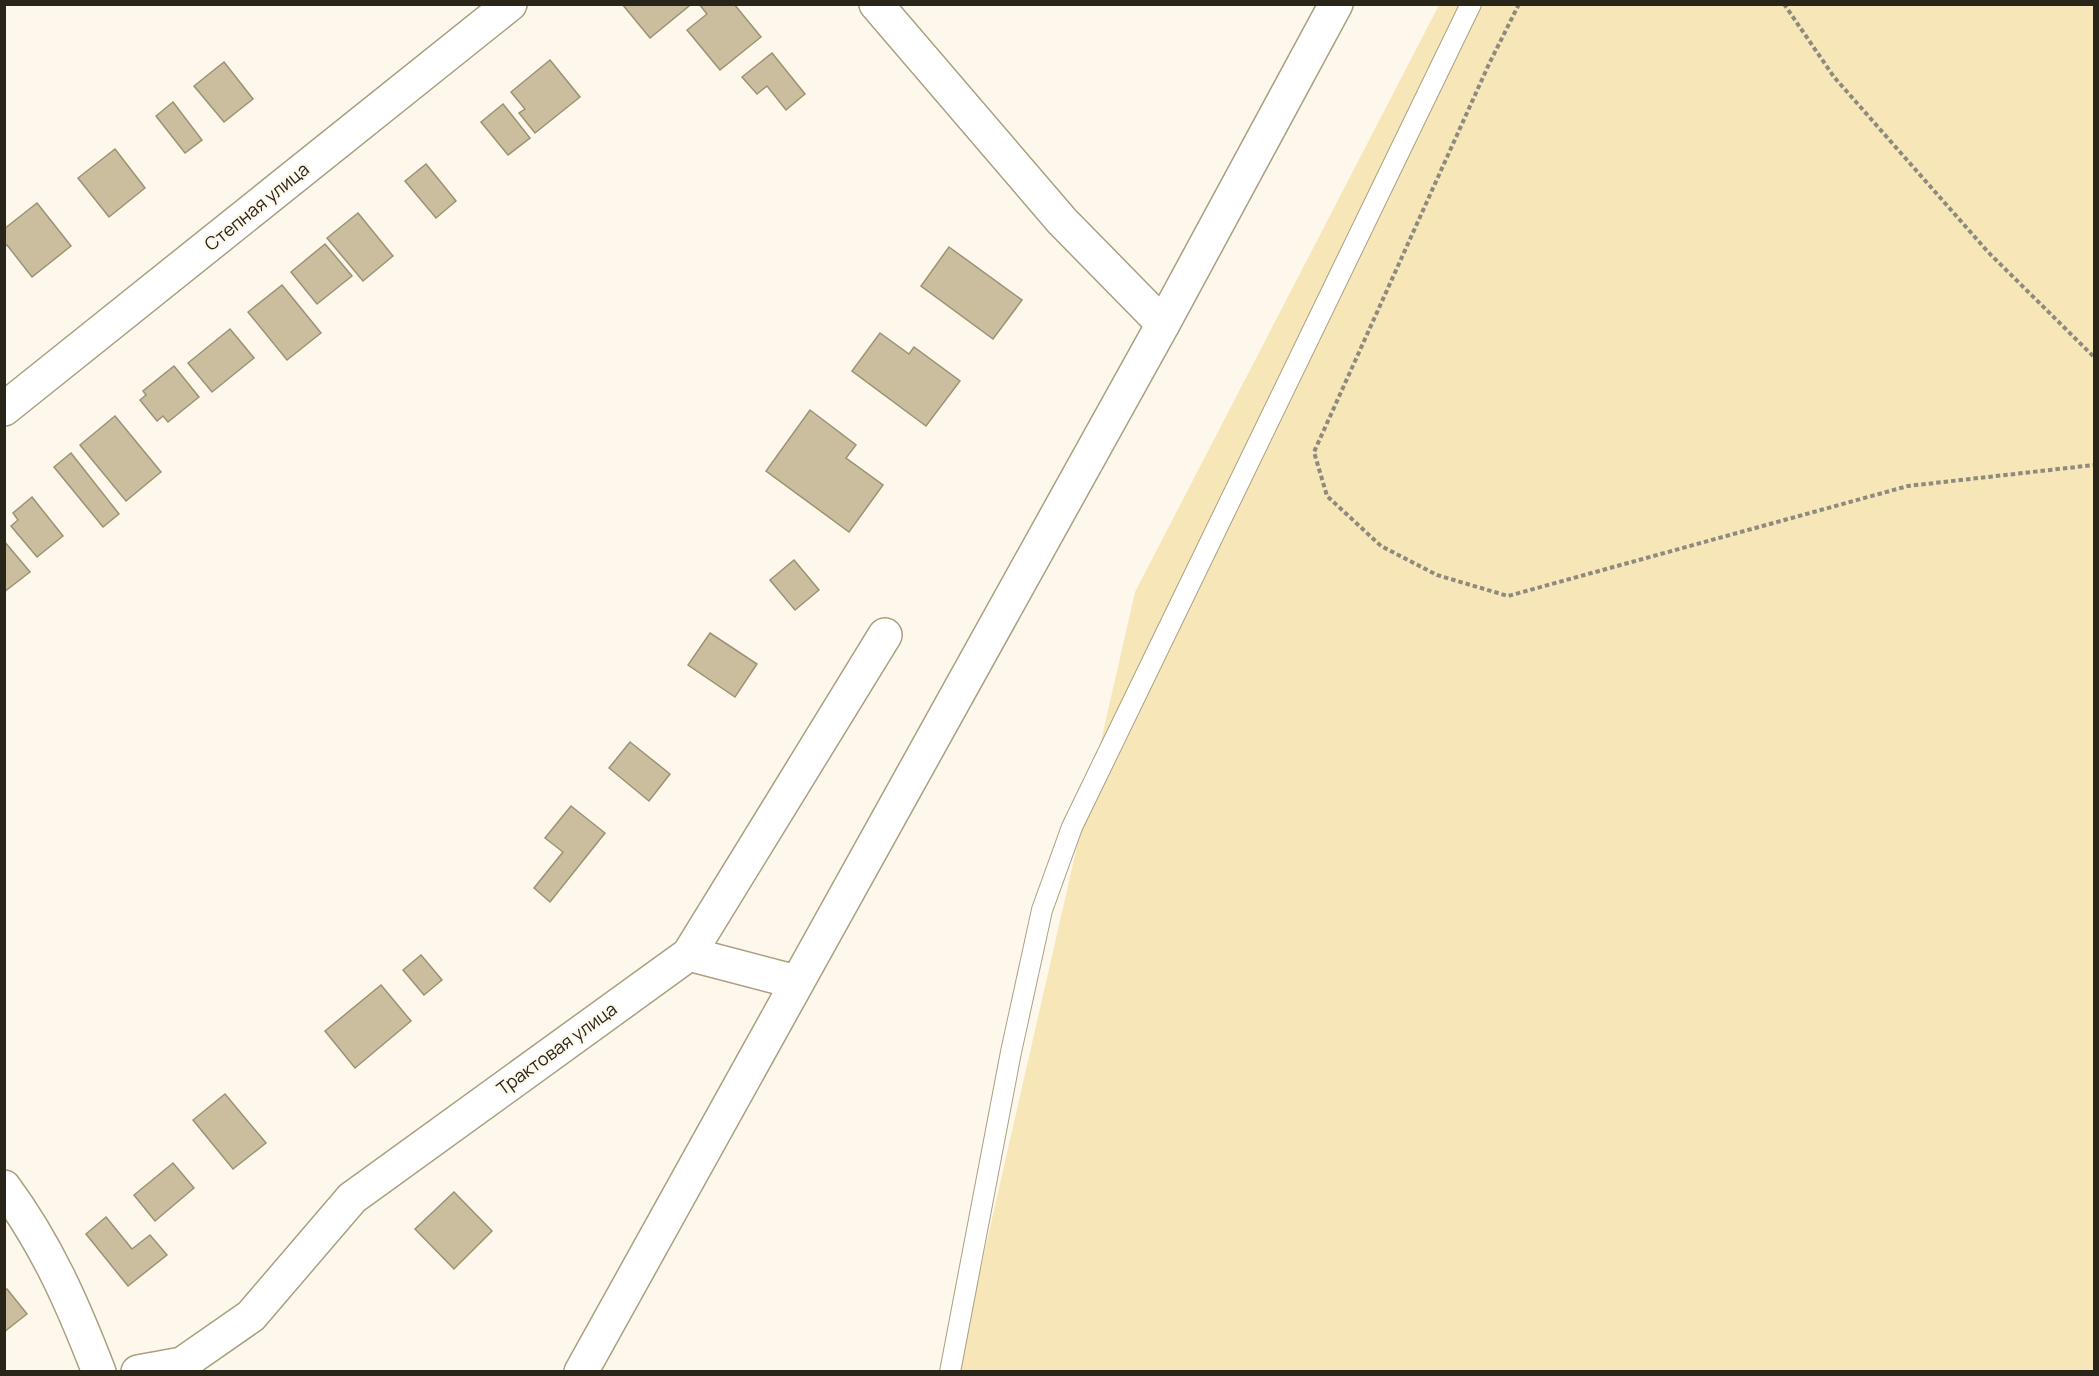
<svg xmlns="http://www.w3.org/2000/svg" width="2099" height="1376" font-family="Manrope,sans-serif">
<style>
.green{fill:#f7e7b8}
.building{fill:#cabe9e;stroke:#9d9273;stroke-width:1.5}
.lines{fill:none;stroke-linecap:round;stroke-linejoin:round}
.lane-casing{stroke:#aa9f80;stroke-width:22}
.street-casing{stroke:#aa9f80;stroke-width:36}
.secondary-casing{stroke:#aa9f80;stroke-width:36}
.path{stroke:#8f8a7e;stroke-width:4;stroke-dasharray:4.5 3;stroke-linecap:butt}
.lane{stroke:#fff;stroke-width:20}
.street{stroke:#fff;stroke-width:33}
.secondary{stroke:#fff;stroke-width:33}
.labels{text-anchor:middle;stroke-width:4.5;stroke-linejoin:round;paint-order:stroke}
.street-label{font-size:18px;fill:#2a2519;stroke:#fdf8eb}
</style>
<rect width="100%" height="100%" fill="#fdf8eb"/>
<polygon class="green" points="1439,5 2094,5 2094,1371 957,1372 1135,592"/>
<g class="building">
<polygon points="622,4 688,4 689,6 650,38"/>
<polygon points="699,4 734,4 761,37 720,70 687,30 707,14"/>
<polygon points="772,53 805,94 786,110 767,86 757,94 742,77"/>
<polygon points="550,60 580,97 535,133 519,113 525,109 511,92"/>
<polygon points="224,62 253,99 224,122 194,86"/>
<polygon points="173,102 202,140 185,153 156,116"/>
<polygon points="503,104 530,138 508,155 481,122"/>
<polygon points="115,149 145,188 109,217 78,178"/>
<polygon points="426,164 456,201 436,218 405,181"/>
<polygon points="37,203 71,246 32,277 7,245 4,247 4,229"/>
<polygon points="358,213 393,256 363,281 327,238"/>
<polygon points="325,244 352,276 317,304 291,272"/>
<polygon points="949,247 1022,300 993,339 921,286"/>
<polygon points="282,285 321,333 287,360 248,312"/>
<polygon points="230,329 254,358 212,392 188,363"/>
<polygon points="880,333 909,354 914,347 960,381 926,426 852,371"/>
<polygon points="174,366 199,397 168,422 163,416 157,421 140,400 146,395 143,391"/>
<polygon points="810,410 856,445 846,458 883,485 849,532 766,471"/>
<polygon points="115,416 161,472 126,501 80,445"/>
<polygon points="71,453 119,514 103,527 54,467"/>
<polygon points="32,497 63,536 37,557 11,526 18,520 13,513"/>
<polygon points="4,541 30,572 4,592"/>
<polygon points="794,560 819,590 795,610 770,580"/>
<polygon points="710,633 757,664 735,697 688,665"/>
<polygon points="630,742 670,774 649,801 609,768"/>
<polygon points="571,806 605,833 550,902 534,888 563,852 545,838"/>
<polygon points="421,955 442,980 424,995 403,970"/>
<polygon points="381,985 411,1021 355,1068 325,1031"/>
<polygon points="225,1094 266,1143 233,1169 193,1120"/>
<polygon points="173,1163 194,1188 155,1221 134,1195"/>
<polygon points="454,1192 492,1231 454,1269 415,1229"/>
<polygon points="106,1217 132,1249 150,1235 167,1255 128,1286 86,1234"/>
<polygon points="7,1289 27,1314 4,1332 4,1291"/>
</g>
<g class="lines">
<defs>
<polyline id="lane" points="950,1372 1011,1052 1042,910 1072,827 1471,4"/>
<g id="street">
<polyline points="876,4 1062,221 1163,324"/>
<polyline points="4,409 510,4"/>
<polyline points="689,954 796,982"/>
<path d="M 4,1187 C 47,1245 73,1305 99,1372"/>
<polyline points="138,1372 182,1364 251,1316 352,1198 689,954 885,635"/>
</g>
<polyline id="secondary" points="581,1372 1163,324 1336,4"/>
</defs>
<use href="#lane" class="lane-casing"/>
<use href="#street" class="street-casing"/>
<use href="#secondary" class="secondary-casing"/>
<g class="path">
<polyline points="1519,4 1489,64 1314,452 1327,496 1381,546 1437,575 1508,596 1908,486 2094,465"/>
<polyline points="1784,4 1834,77 1988,252 2094,357"/>
</g>
<use href="#lane" class="lane"/>
<use href="#street" class="street"/>
<use href="#secondary" class="secondary"/>
</g>
<g class="labels">
<g class="street-label">
<text transform="translate(257 207) rotate(-39)" y="6">Степная улица</text>
<text transform="translate(557 1049) rotate(-36)" y="6">Трактовая улица</text>
</g>
</g>
<rect width="2099" height="1376" fill="none" stroke="#2a2519" stroke-width="12"/>
</svg>
